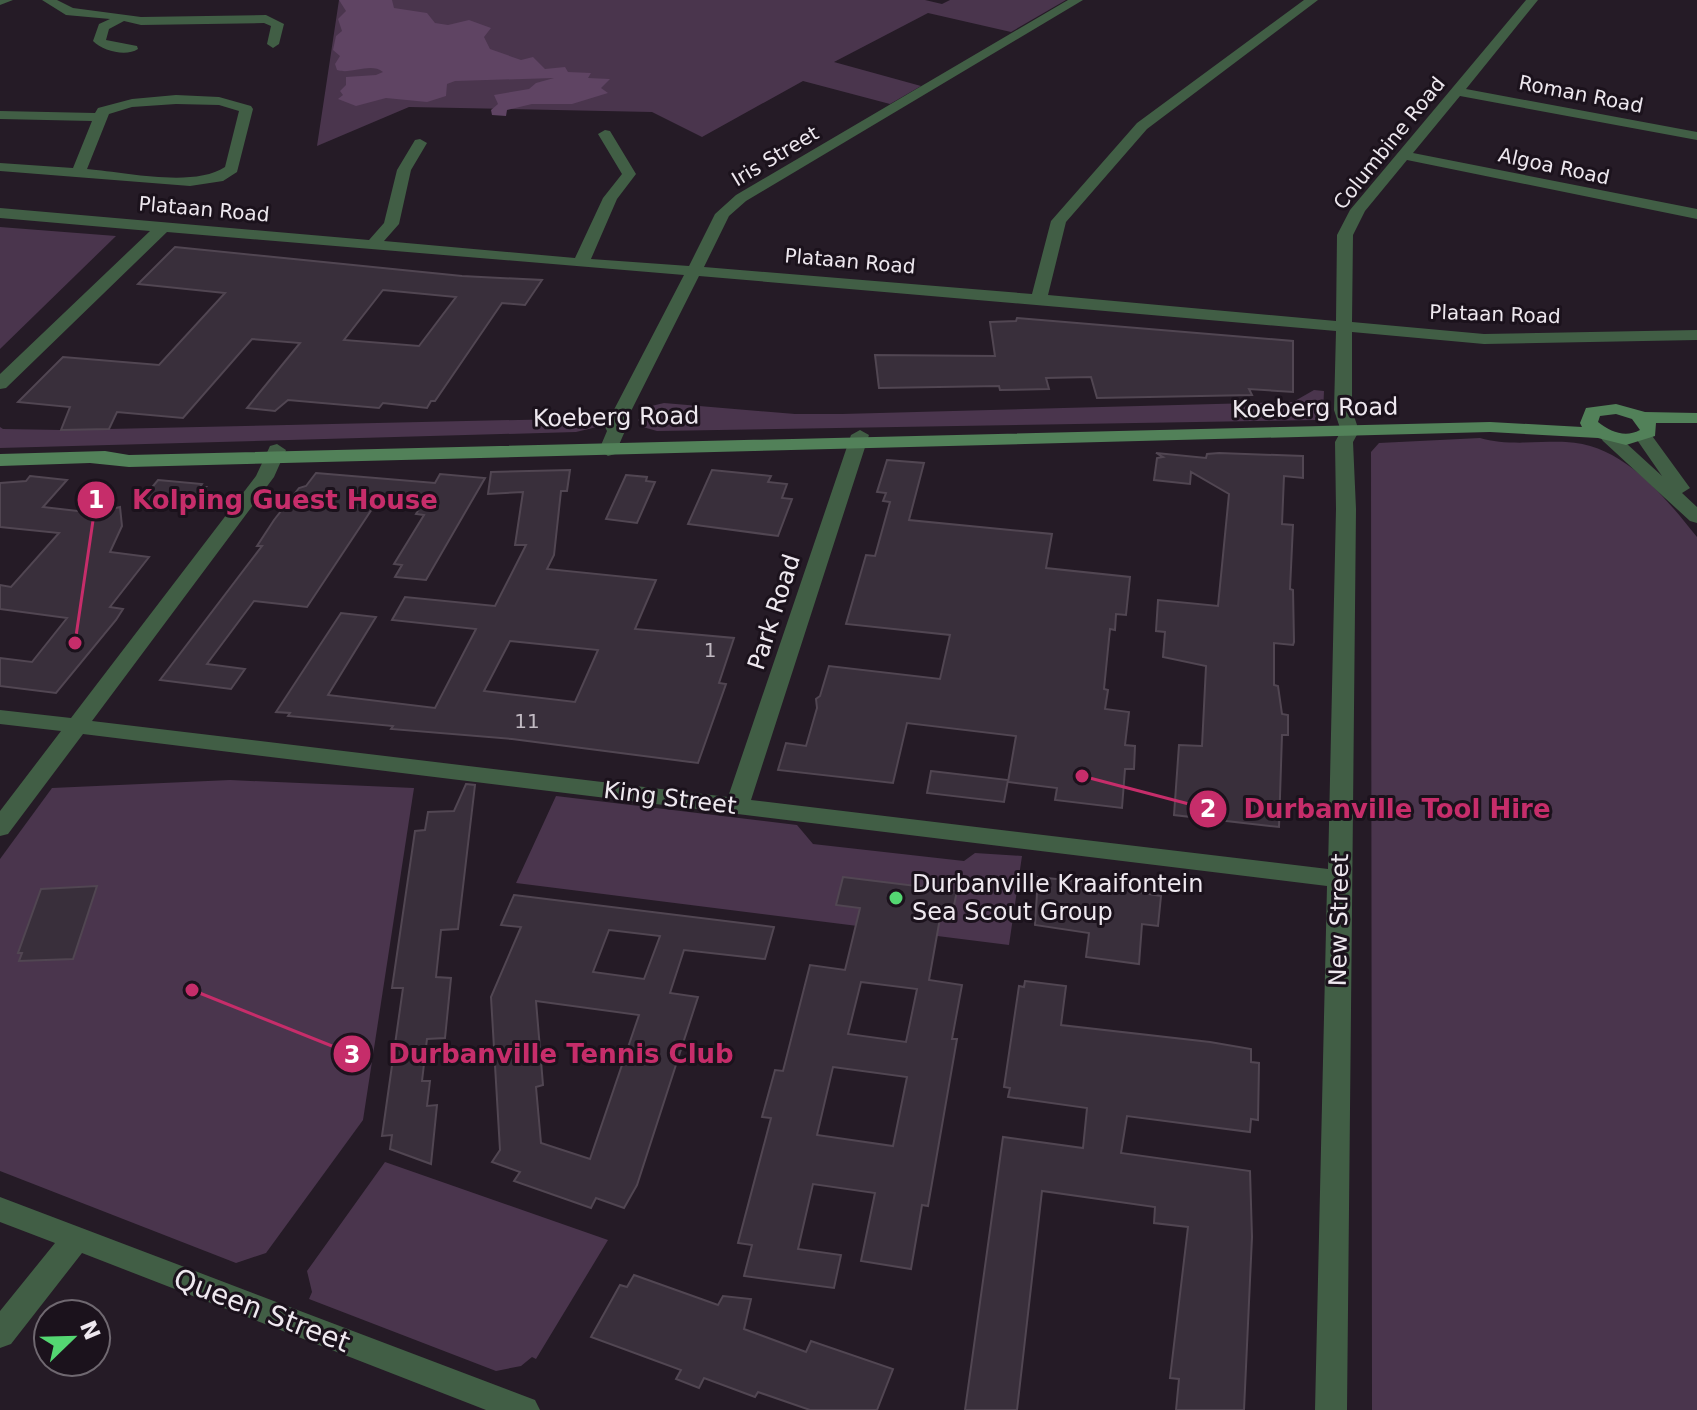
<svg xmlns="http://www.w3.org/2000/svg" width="1697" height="1410" font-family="'DejaVu Sans',sans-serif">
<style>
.green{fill:#4a354d}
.forest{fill:#5f4463}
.building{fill:#392f3b;stroke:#514652;stroke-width:2;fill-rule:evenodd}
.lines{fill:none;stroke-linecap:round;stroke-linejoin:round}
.minor{fill:#415e45;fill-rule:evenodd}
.tertiary{fill:#415e45;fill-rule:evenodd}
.secondary{fill:#528159;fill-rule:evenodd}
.poi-dot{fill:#54d672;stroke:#1b121c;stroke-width:3}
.labels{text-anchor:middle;stroke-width:6;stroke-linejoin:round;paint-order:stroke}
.far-street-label{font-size:20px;fill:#eee8ef;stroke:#1b121c}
.number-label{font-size:20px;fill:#c1bac2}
.street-label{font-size:24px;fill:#eee8ef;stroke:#1b121c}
.poi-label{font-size:24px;fill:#eee8ef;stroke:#1b121c;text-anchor:start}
.near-street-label{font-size:28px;fill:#eee8ef;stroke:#1b121c}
.leader{fill:none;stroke:#c62d6a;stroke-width:3}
.callout-dot{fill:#c62d6a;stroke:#1b121c;stroke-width:3}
.mark-label{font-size:24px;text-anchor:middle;font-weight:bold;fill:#fff}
.callout-label{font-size:26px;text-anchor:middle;font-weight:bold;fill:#c62d6a;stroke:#1b121c;stroke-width:6;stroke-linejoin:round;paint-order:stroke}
</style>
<rect width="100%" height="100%" fill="#251b26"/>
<g class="green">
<polygon points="339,0 925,0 942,4 950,0 1066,0 1011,32 928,13 834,62 921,86 890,104 803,81 702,137 652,112 409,107 317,146"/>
<polygon points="0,227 116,236 0,349"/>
<polygon points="1314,390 1324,391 1323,414 1317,420 657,431 643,427 638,420 647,407 664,403 795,414 842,414 1293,402"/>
<polygon points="606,418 601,426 576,432 0,448 0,427 3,429 62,430"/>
<path d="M 1480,438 C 1506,446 1539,441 1566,442 C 1623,444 1664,496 1697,537 L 1697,1410 L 1372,1410 L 1371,452 L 1379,443 Z"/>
<polygon points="230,780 414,788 363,1120 266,1253 236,1263 0,1171 0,859 52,788"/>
<polygon points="556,796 797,825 813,844 964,861 975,853 1022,856 1009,945 516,883"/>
<polygon points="385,1162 608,1240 536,1359 532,1357 521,1366 496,1371 309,1299 312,1292 307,1271"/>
</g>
<path class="forest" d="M 339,0 L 392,0 L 394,8 L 427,13 L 435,23 L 448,25 L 469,20 L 491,28 L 484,37 L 490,49 L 521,60 L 533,57 L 545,69 L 565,67 L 568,72 L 591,73 L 588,78 L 610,79 L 601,88 L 608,93 L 572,104 L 532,104 L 507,110 L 506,116 L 492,115 L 491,110 L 498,104 L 494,95 L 529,89 L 536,83 L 554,78 L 455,81 L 447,84 L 446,96 L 427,102 L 386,98 L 356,106 L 338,99 L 343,95 L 340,91 L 346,85 L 346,77 L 376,75 L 383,72 C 370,62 352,75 337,70 L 335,64 L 340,56 L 333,50 L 336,36 L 342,31 L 338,19 L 346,11 Z"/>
<g class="building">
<path d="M 175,247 L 462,276 L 542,280 L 525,305 L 502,303 L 435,401 L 431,401 L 427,408 L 383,403 L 379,408 L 288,400 L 275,411 L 247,408 L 300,343 L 252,339 L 183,418 L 117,412 L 109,429 L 61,430 L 70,407 L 18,402 L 63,357 L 159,365 L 225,293 L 138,284 ZM 383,290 L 456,297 L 419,346 L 344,340 Z"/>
<polygon points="1017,318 1293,341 1293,392 1249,389 1252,395 1097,398 1091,377 1046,378 1049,389 1000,390 999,386 879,388 875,355 995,356 990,322 1016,321"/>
<polygon points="1156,453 1206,458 1207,454 1219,453 1303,456 1303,478 1284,476 1282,524 1293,525 1290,589 1293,590 1294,642 1293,645 1274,643 1274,685 1278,686 1282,714 1288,715 1288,735 1282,735 1279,827 1174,815 1179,745 1202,746 1206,666 1163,657 1165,632 1156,631 1158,600 1218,606 1229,494 1191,472 1190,484 1154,480 1157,458 1163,457"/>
<polygon points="887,460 924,463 909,520 1052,534 1046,568 1130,577 1126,615 1116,614 1115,630 1110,629 1104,689 1108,690 1105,709 1129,712 1125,745 1135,746 1134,769 1125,769 1122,808 1055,800 1057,788 1008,782 1016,736 907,723 893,783 778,770 786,743 806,746 817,708 816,699 820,696 829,666 940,679 950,635 846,624 866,555 875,556 890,502 883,501 886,493 877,492"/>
<path d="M 570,470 L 567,491 L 561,491 L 554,555 L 547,569 L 656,580 L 635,629 L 734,638 L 719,683 L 726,684 L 698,763 L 512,739 L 391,729 L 393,726 L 288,716 L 290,713 L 276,712 L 341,613 L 376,617 L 328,695 L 435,708 L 476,629 L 392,620 L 405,597 L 495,606 L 526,545 L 515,545 L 523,492 L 488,494 L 491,472 ZM 510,641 L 598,650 L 575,702 L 484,691 Z"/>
<polygon points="712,470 771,476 768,482 787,484 782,498 792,499 778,536 688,524"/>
<polygon points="316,473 435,483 440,474 485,478 426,580 395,577 402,565 394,564 424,515 416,514 422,504 378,500 307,607 254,601 207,664 245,669 231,689 160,680 262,546 257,546 274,520 299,488 306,486"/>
<polygon points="626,475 647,477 646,481 655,482 637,523 606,519"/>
<polygon points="30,476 67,480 43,507 95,513 120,507 122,526 110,552 149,557 110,607 123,609 116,620 56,693 0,686 0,658 32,662 67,618 0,609 0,585 11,587 59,533 0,527 0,483 26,481"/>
<polygon points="158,480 202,484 200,487 206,487 190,507 138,504"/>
<polygon points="931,771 1008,780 1004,802 927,793"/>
<polygon points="466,784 475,785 458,929 441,930 436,977 451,978 445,1038 427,1039 422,1081 430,1081 427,1106 437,1105 431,1164 390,1149 392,1135 382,1136 403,988 392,988 415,831 425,830 428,812 454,811"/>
<path d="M 843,877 L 957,891 L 951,920 L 940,918 L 929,980 L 962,985 L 952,1039 L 957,1039 L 936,1160 L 928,1206 L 922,1205 L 911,1269 L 861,1261 L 875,1193 L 813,1184 L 798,1249 L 841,1255 L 834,1288 L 744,1276 L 752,1245 L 738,1243 L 771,1118 L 762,1117 L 775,1070 L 783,1071 L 810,965 L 845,970 L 860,908 L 836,905 ZM 861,982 L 917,989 L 906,1042 L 848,1034 ZM 833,1067 L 907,1077 L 893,1146 L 817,1135 Z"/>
<polygon points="1038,877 1129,887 1142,890 1142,893 1161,896 1158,926 1142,924 1139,964 1086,957 1089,933 1035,925"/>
<polygon points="97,886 73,959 19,961 22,953 18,953 41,889"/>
<path d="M 514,895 L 774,927 L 765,959 L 684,950 L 670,993 L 698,997 L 637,1185 L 624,1208 L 596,1198 L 591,1208 L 514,1181 L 520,1172 L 492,1162 L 500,1150 L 491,997 L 521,927 L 501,925 ZM 609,930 L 660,936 L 644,979 L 593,972 ZM 536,1001 L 639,1015 L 590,1159 L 541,1143 L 536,1087 L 543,1085 Z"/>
<polygon points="1025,981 1066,986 1061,1025 1210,1042 1251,1049 1251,1062 1259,1063 1258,1120 1251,1119 1250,1132 1127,1116 1121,1153 1250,1171 1252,1237 1244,1410 1176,1410 1179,1379 1170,1378 1188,1227 1154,1223 1155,1207 1042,1191 1017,1410 965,1410 1003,1137 1083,1148 1087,1108 1008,1097 1010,1088 1004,1087 1019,986 1024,987"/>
<polygon points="634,1275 718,1305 723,1296 751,1299 744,1329 806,1352 811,1341 893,1369 877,1410 810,1410 758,1392 755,1397 704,1378 699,1388 676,1379 681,1370 591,1337 620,1285 627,1287"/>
</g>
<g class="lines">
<g class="minor">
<polygon points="0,0 13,0 0,5"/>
<path d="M 42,0 L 57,0 L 73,8 L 141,17 L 266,15 L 284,24 L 279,44 L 273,48 L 267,44 L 271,26 L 264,23 L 141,25 L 124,21 L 109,29 L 106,40 L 137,46 L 138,49 C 126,57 103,51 93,41 L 99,24 L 110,19 L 66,15 Z"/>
<polygon points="1068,0 1083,0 746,201 729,216 704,267 1032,294 1051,221 1137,123 1304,0 1318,0 1147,129 1066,222 1048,295 1336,321 1337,235 1350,210 1526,0 1538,0 1466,89 1697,132 1697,140 1460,96 1413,153 1697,209 1697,219 1407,160 1365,211 1353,235 1352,322 1484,334 1697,330 1697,340 1484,344 1352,332 1352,410 1359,431 1353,442 1356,509 1347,1410 1315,1410 1327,886 83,734 8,834 0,836 0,811 61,731 0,724 0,710 71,718 256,476 270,446 277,444 286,450 274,477 92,721 728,797 851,435 860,430 869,435 751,800 1328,869 1336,509 1335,442 1341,431 1334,410 1336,331 699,276 623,427 625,431 615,454 608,456 599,450 607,431 605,427 684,275 167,232 6,388 0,389 0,374 150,231 0,218 0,208 369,240 384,223 397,170 415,140 420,139 427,143 411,170 399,224 384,241 575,258 603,198 622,174 598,134 605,130 610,131 636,174 617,199 591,259 689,266 715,214 736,195"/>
<path d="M 176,95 L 219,97 L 251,106 L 253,109 L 237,172 L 223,181 L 190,186 L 0,171 L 0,163 L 73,168 L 92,121 L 0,119 L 0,111 L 95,113 L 98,108 L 132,99 ZM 176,104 L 219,105 L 239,111 L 225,167 C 193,188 125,172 87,169 L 109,114 L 132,107 Z"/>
<polygon points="0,1197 535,1400 540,1410 486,1410 82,1253 11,1344 0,1348 0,1311 55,1243 0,1222"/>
</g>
<polygon class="tertiary" points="1609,432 1615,433 1662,476 1635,437 1644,432 1650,433 1690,488 1682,493 1697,507 1697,523 1690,521 1603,441 1600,437 1603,433"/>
<path class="secondary" d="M 1616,404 L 1645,412 L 1697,413 L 1697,423 L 1656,423 L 1655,436 L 1626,445 L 1598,438 L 1490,432 L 129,467 L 90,463 L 0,466 L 0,454 L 105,451 L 129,455 L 1490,422 L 1582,427 L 1580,423 L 1586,408 ZM 1616,414 L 1632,419 L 1640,430 C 1625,438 1611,432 1598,422 L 1600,416 Z"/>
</g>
<circle class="poi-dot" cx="896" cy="898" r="8"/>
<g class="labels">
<g class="far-street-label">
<text transform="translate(1581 94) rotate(11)" y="7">Roman Road</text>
<text transform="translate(1389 143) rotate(-51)" y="7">Columbine Road</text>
<text transform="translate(775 156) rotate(-31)" y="7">Iris Street</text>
<text transform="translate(1554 166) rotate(12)" y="7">Algoa Road</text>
<text transform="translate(204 209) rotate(5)" y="7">Plataan Road</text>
<text transform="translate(850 261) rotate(5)" y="7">Plataan Road</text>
<text transform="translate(1495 314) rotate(2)" y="7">Plataan Road</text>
</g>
<g class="number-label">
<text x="710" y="657">1</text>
<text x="527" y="728">11</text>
</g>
<g class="street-label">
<text transform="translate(1315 408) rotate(-1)" y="8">Koeberg Road</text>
<text transform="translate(616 417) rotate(-1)" y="8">Koeberg Road</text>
<text transform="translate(774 612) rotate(-72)" y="8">Park Road</text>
<text transform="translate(670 798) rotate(7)" y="8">King Street</text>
<text transform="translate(1339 920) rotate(-89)" y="8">New Street</text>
</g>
<g class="poi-label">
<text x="912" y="892">Durbanville Kraaifontein<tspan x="912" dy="28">Sea Scout Group</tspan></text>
</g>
<g class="near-street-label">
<text transform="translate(262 1310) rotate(21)" y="10">Queen Street</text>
</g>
</g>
<path class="leader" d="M75 643L96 500M1082 776L1208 809M192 990L352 1054"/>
<g class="callout-dot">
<circle cx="75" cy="643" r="8"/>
<circle cx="1082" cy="776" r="8"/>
<circle cx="192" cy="990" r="8"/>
<circle cx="96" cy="500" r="20"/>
<circle cx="1208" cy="809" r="20"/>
<circle cx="352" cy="1054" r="20"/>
</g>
<g class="mark-label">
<text x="96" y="508">1</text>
<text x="1208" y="817">2</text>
<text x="352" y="1063">3</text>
</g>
<g class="callout-label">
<text x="285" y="509">Kolping Guest House</text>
<text x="1397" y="818">Durbanville Tool Hire</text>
<text x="561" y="1063">Durbanville Tennis Club</text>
</g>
<g transform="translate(72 1338) rotate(67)"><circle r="38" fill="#1b121c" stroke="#6f6870" stroke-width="2"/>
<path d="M0-6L14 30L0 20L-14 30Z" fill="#54d672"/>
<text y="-12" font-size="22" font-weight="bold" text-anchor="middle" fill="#eee8ef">N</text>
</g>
</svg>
